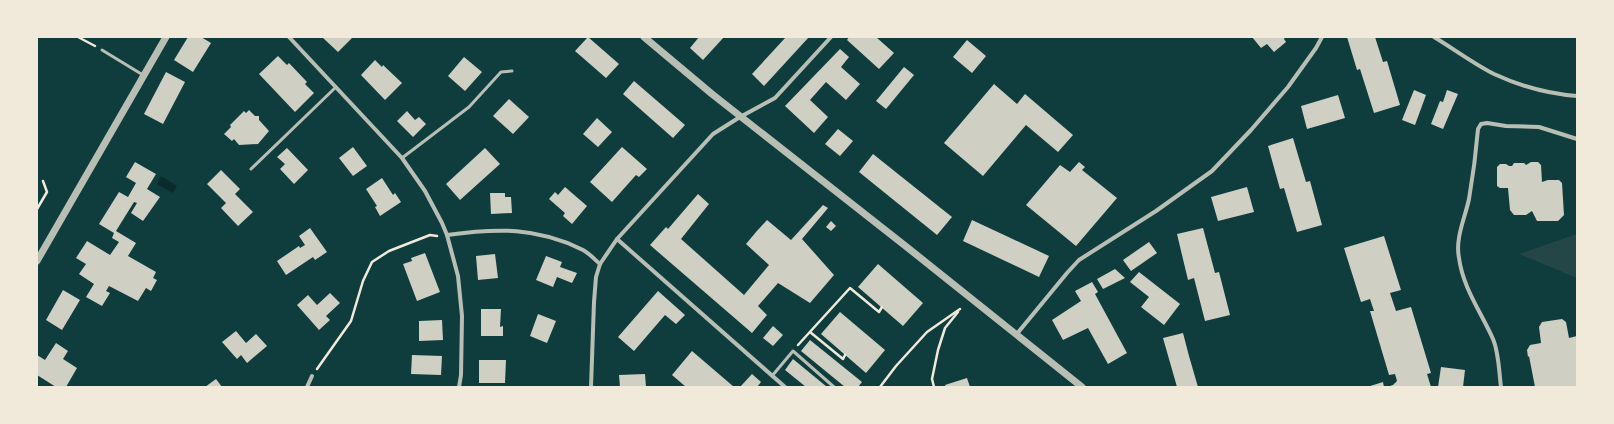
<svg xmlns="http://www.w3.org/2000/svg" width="1614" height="424" font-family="Overpass,sans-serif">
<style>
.green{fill:#244646}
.water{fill:#0a2a2b}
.building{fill:#cfcfc3}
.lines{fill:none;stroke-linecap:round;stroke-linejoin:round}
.path{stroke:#f1e9da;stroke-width:2.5}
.service{stroke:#b8beb3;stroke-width:3}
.minor{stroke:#b8beb3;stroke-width:4}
.tertiary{stroke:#b8beb3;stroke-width:7}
</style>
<rect width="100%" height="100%" fill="#0f3d3e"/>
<polygon class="green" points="1577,234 1577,278 1519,254"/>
<polygon class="water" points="161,176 177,186 173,193 157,184"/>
<g class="building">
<polygon points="188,37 201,37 211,43 193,72 174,60"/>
<polygon points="322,37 353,37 338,52"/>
<polygon points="588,37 619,64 606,78 575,51"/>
<polygon points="699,37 724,37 703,60 690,48"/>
<polygon points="786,37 809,37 764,86 752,74"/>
<polygon points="849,37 876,37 894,53 879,69 847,40"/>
<polygon points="1252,37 1285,37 1284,39 1286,42 1274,52 1267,44 1261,48"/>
<polygon points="1347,37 1375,37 1383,62 1387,61 1400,105 1374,113 1360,69 1357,70"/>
<polygon points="967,40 986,56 972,73 953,57"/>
<polygon points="840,49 849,57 841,67 860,84 846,100 826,82 810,100 828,117 814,133 785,106"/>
<polygon points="278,56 287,65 289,63 307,82 305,84 314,93 295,112 259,74"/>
<polygon points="464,57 482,72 465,91 448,76"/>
<polygon points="375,60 382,67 383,65 402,83 385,100 361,75"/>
<polygon points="904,67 914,75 886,109 876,101"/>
<polygon points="166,72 185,82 163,124 144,114"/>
<polygon points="634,81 685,125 673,138 623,94"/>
<polygon points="994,84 1017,104 1025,94 1073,135 1058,152 1026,125 983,176 944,143"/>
<polygon points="1414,90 1426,95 1415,125 1402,120"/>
<polygon points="1447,90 1458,94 1443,129 1431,124 1440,101 1443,102"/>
<polygon points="1338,95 1345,118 1307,129 1301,106"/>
<polygon points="509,99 529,117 513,134 493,116"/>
<polygon points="249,110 255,116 259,116 259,120 269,131 258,144 239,145 234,139 232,141 224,134 231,127 230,125 244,111 246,113"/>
<polygon points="407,111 415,120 419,117 426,124 413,137 397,121"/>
<polygon points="597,118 612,132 598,147 583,134"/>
<polygon points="838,129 853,141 840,156 825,144"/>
<polygon points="1293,138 1306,182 1310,181 1322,225 1297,232 1284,188 1280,189 1268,146"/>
<polygon points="353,147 367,166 353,176 339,158"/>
<polygon points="622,147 647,169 639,177 636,175 612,202 590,182"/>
<polygon points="287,148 308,170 294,184 280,169 285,164 277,157"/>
<polygon points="485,148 500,164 460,200 446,184"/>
<polygon points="873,154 952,217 937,235 859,172"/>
<polygon points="135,162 156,174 147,189 160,197 143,221 131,213 137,203 134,202 116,231 136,243 128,256 156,272 153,278 157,280 151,291 146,288 138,301 109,286 106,291 110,293 102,306 86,297 94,284 79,274 86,264 76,258 87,241 110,255 119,242 112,238 114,233 99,224 119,192 128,197 136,183 126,177"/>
<polygon points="1079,162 1085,167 1082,170 1117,198 1076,246 1026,205 1060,165 1070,172"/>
<polygon points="1531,162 1538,162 1541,165 1542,182 1548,180 1559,180 1562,183 1564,215 1558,221 1537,221 1532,211 1526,215 1514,215 1510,210 1508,188 1500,188 1497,186 1497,167 1500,164 1506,164 1509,166 1512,166 1514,163 1524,163 1526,165"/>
<polygon points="221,170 240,189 235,194 253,212 238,226 221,208 226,203 207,184"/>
<polygon points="382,178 393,195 395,193 401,202 380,216 375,207 377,206 366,189"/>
<polygon points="565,187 587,206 572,224 563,216 565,213 549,199 555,192 558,195"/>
<polygon points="1247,187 1254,212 1218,221 1211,197"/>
<polygon points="490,193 505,193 505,197 511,197 512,213 491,214"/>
<polygon points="698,194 709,204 681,239 744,295 769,265 746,244 756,232 767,220 791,240 823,205 828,208 802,239 834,275 810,303 778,283 758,306 767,315 752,333 650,245 666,227 668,229"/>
<polygon points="972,220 1049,256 1039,277 963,241"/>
<polygon points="831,221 836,226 831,231 826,227"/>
<polygon points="310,228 327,252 315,260 313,257 286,275 277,261 299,246 300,248 305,245 299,236"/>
<polygon points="1203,228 1215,273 1219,272 1230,315 1205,321 1194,278 1188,280 1177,234"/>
<polygon points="1384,236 1401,290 1390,293 1396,311 1411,307 1431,373 1427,374 1431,387 1387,387 1393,385 1397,381 1395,374 1389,375 1370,311 1374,311 1370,299 1361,302 1344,248"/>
<polygon points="1149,242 1157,253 1131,271 1123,260"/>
<polygon points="425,253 440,292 417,301 403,264 412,261 411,258"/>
<polygon points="495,254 498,278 478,280 476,256"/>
<polygon points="546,256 562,262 560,267 577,273 572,283 557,277 553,287 536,280"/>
<polygon points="878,264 923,303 903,326 858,287"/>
<polygon points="1115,269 1125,278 1103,289 1097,279"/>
<polygon points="1139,272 1180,304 1164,325 1141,307 1149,297 1130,282"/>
<polygon points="1092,282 1098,292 1095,294 1127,353 1108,364 1088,328 1063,340 1052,320 1081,301 1075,291"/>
<polygon points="63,290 80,300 62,330 46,320"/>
<polygon points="658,291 685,315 676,324 665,315 634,351 618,337"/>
<polygon points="330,293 340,303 326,316 330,320 319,330 297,305 308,295 317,305"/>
<polygon points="481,309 501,309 500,327 503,326 503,336 481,336"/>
<polygon points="840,312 885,350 866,373 821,334"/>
<polygon points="538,314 556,321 547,343 530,336"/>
<polygon points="1562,319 1566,322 1569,338 1577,336 1577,387 1535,387 1529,356 1528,357 1527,350 1530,345 1541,343 1539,327 1542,322"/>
<polygon points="442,320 443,340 419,341 419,321"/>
<polygon points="773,326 783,335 773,346 763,338"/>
<polygon points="236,331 246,343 256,334 267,346 247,363 241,355 237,359 222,342"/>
<polygon points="1183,333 1189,356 1198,387 1177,387 1163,338"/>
<polygon points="810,340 862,382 858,387 845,387 801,351"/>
<polygon points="56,343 68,351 63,359 77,368 66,387 56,387 37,375 37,355 45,360"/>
<polygon points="692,351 734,387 686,387 672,375"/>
<polygon points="412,355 442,356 441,375 411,374"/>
<polygon points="793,359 827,387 806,387 785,370"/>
<polygon points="479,360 506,360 505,383 479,383"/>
<polygon points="1441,367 1465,370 1463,387 1438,387"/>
<polygon points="645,374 646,387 620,387 619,375"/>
<polygon points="752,374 761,382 757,387 740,387"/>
<polygon points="967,378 970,387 946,387 945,385"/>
<polygon points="216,379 222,387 205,387"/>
<polygon points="1383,382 1384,387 1367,387"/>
</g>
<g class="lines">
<g class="path">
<polyline points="78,37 95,46"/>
<polyline points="37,209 47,192 43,181"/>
<polyline points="810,332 843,359 845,355"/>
<polyline points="798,345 850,288 879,312 882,307"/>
<polyline points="317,369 351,321 363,281 372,262 389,251 430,235 437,236"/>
<polyline points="880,387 896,366 927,332 960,309"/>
<polyline points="934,387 932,379 938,350 945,328 958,312"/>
</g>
<g class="service">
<polyline points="102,50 143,75"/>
<polyline points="402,158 469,107 501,72 512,71"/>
<polyline points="251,169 336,87"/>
<polyline points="772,376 793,351 834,387"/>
</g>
<g class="minor">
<polyline points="289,37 402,158 425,191 442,223 447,235 458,276 462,316 461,375 459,387"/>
<path d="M 1434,37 C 1454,49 1474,64 1494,74 C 1520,86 1549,94 1577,96"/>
<path d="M 447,235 C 496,228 538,227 583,250 C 589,253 594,259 600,264"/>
<polyline points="617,239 785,387"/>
<polyline points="1016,335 1067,273 1079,260 1156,211 1212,171 1251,130 1288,87 1316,48 1322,37"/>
<polyline points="307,387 312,376"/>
<polyline points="591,387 594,302 596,277 600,264 617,239 713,134 740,117 775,98 831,37"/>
<path d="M 1501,387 C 1499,372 1499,353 1493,339 C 1481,312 1463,288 1459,258 C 1455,238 1465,218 1469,199 C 1473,176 1476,153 1478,129 L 1481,124 L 1487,123 L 1506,126 L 1539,127 L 1577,139"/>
</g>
<g class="tertiary">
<polyline points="644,37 712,94 908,248 1082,387"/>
<polyline points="37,261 166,37"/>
</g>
</g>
<rect width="1614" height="424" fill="none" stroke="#f1e9da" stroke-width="76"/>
</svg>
